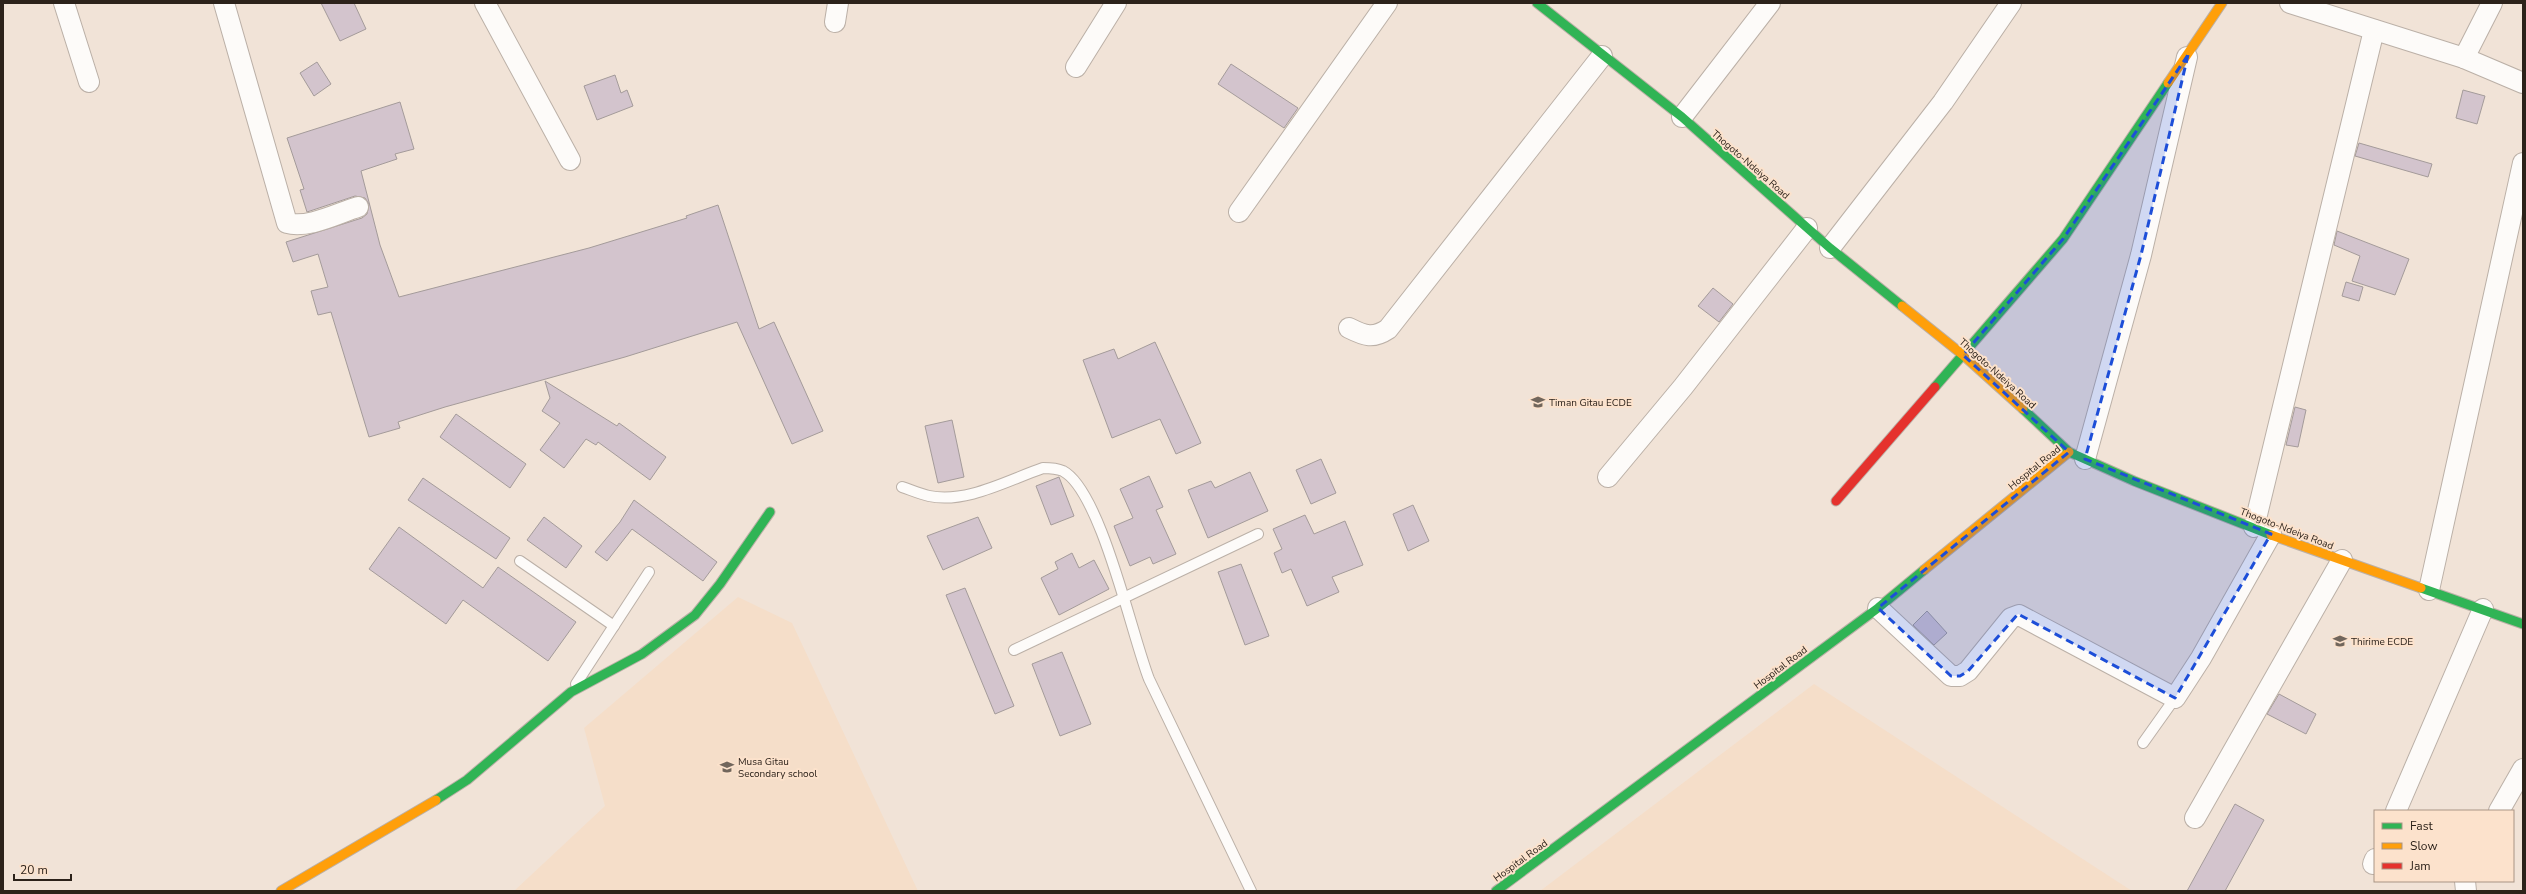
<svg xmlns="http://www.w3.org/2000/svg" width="2526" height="894" font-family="'Nunito Sans',sans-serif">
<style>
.built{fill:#f5dec9}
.building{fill:#d3c4cd;stroke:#a49b9a}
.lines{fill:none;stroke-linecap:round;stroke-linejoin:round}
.lane-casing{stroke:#bbb0a7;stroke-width:12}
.street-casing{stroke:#bbb0a7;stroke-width:22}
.fast-casing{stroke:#bbb0a7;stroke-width:11}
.slow-casing{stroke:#bbb0a7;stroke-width:11}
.jam-casing{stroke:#bbb0a7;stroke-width:11}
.lane{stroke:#fdfbf9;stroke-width:10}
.street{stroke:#fdfbf9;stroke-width:20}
.fast{stroke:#30b455;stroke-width:9}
.slow{stroke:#ff9f0a;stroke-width:9}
.jam{stroke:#e5322d;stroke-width:9}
.marked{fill:#1d4ed8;fill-opacity:0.2;stroke:#1d4ed8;stroke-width:3;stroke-dasharray:8 5;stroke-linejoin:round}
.labels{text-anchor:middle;stroke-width:4;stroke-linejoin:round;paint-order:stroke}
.street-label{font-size:10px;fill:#2c221a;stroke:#fce2cc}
.poi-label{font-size:10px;fill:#2c221a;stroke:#fce2cc;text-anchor:start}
</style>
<rect width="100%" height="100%" fill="#f1e3d7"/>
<g class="built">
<polygon points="738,597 792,623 918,891 514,891 605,806 584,728"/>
<polygon points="1814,684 2132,891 1540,891"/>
</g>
<g class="building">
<polygon points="321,3 354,3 366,29 340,41"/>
<polygon points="317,62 331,84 314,96 300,73"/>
<polygon points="1231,64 1298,108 1284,128 1218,84"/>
<polygon points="615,75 621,93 627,90 633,106 597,120 584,86"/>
<polygon points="2463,90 2485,96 2477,124 2456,118"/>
<polygon points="400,102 414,149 395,154 397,159 361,171 380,245 399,297 589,248 687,218 686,216 718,205 759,329 774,322 823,431 792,444 737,322 625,357 445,407 398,422 400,428 369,437 331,312 318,315 311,291 328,287 318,254 293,262 286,242 362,218 367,214 369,204 365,198 355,196 307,212 300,190 304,189 287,138"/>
<polygon points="2359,143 2432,164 2428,177 2355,156"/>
<polygon points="2337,231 2409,259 2395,295 2352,281 2360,256 2334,245"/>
<polygon points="2346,282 2363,287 2359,301 2342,296"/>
<polygon points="1713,288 1733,304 1719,322 1698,306"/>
<polygon points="1155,342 1201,443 1176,454 1160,419 1112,438 1083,360 1114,349 1118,359"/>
<polygon points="545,381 617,426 619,423 666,457 650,480 598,442 596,445 586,439 564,468 540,450 560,423 542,411 550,398"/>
<polygon points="2295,407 2306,410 2298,447 2286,445"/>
<polygon points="456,414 526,464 510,488 440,437"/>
<polygon points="952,420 964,477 938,483 925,426"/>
<polygon points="1321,459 1336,493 1311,504 1296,470"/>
<polygon points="1250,472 1268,511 1208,538 1188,490 1211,481 1215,488"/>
<polygon points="1149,476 1163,507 1156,510 1176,554 1153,564 1150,557 1130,566 1114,526 1133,518 1120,489"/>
<polygon points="1059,477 1074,516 1051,525 1036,486"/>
<polygon points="423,478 510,538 496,559 408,500"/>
<polygon points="634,500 717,562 703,581 632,529 607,561 595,552 620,522"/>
<polygon points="1413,505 1429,541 1408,551 1393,514"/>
<polygon points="1305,515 1314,534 1345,521 1363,565 1332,577 1339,592 1307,606 1291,569 1282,573 1274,553 1282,549 1273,529"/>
<polygon points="544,517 582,546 566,568 527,540"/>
<polygon points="978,517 992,548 943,570 927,536"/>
<polygon points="399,527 483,588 498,567 576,622 548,661 463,600 446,624 369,569"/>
<polygon points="1072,553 1079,568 1094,560 1109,589 1059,615 1041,578 1058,569 1055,562"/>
<polygon points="1241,564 1269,636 1245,645 1218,572"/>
<polygon points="965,588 1014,706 995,714 946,595"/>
<polygon points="1927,611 1947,633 1934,645 1913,625"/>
<polygon points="1062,652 1091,724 1060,736 1032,664"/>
<polygon points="2279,694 2316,714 2306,734 2267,714"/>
<polygon points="2235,804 2264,820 2225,891 2187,891"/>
</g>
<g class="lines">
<defs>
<g id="lane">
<path d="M 902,487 C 911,490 920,494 929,496 C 966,504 1008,480 1043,468 C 1050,468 1056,468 1063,471 C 1101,491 1132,636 1149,679 L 1251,891"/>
<polyline points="520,561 614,626"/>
<polyline points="1014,650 1258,534"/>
<polyline points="576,684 649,572"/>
<polyline points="2143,743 2175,698"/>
</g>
<g id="street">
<polyline points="64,3 89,82"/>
<path d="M 224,3 L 287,223 C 308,229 338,213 358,207"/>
<polyline points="485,3 570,160"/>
<polyline points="2290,3 2464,58 2523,83"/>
<polyline points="835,22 838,3"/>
<polyline points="2464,58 2492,3"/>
<polyline points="1076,67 1116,3"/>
<polyline points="1682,117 1770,3"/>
<polyline points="1239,212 1387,3"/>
<polyline points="1830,248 1943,102 2011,3"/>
<path d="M 1349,328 C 1365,336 1373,339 1388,329 L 1602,56"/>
<polyline points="2085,459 2141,255 2187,57"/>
<polyline points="1608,477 1683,387 1807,228"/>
<polyline points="2254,527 2374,30"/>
<polyline points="2429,590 2523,163"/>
<polyline points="1878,608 1951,676 1960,676 1968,671 2011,618 2019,615 2175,698 2201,658 2271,534"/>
<polyline points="2396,811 2483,609"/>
<polyline points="2499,811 2523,769"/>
<polyline points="2195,818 2342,560"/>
<polyline points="2373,864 2375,859"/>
<polyline points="2465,881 2466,891"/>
</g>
<g id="fast">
<polyline points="1537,3 1682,117 1830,248 1902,306"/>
<polyline points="1935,387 2063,239 2168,83"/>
<polyline points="2023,409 2069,452 2134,481 2271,535"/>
<polyline points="2421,588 2523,624"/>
<polyline points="436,800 467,780 571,692 642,654 695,615 720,584 770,512"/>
<polyline points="1496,891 1878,608 1924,570"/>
</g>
<g id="slow">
<polyline points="2168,83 2222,3"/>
<polyline points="1902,306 1963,355 2023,409"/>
<polyline points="2271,535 2421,588"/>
<polyline points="1924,570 2069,452"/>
<polyline points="281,891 436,800"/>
</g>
<polyline id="jam" points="1836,501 1935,387"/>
</defs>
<use href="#lane" class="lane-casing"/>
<use href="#street" class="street-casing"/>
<use href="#fast" class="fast-casing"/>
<use href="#slow" class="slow-casing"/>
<use href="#jam" class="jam-casing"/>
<use href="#lane" class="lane"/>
<use href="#street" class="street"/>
<use href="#fast" class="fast"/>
<use href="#slow" class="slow"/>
<use href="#jam" class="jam"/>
</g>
<path class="marked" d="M 2188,55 L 2141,255 L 2085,459 L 2271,534 L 2175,698 L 2018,614 L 1968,671 L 1960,676 L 1951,676 L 1878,608 L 2069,452 L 1963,355 L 2063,239 Z"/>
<defs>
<symbol id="school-bare" viewBox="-9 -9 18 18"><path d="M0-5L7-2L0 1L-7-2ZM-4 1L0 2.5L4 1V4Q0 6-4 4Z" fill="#71665c" stroke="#fce2cc" stroke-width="2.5" paint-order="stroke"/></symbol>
</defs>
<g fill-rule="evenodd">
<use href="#school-bare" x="1528" y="392" width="20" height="20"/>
<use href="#school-bare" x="2330" y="631" width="20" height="20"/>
<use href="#school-bare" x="717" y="757" width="20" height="20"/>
</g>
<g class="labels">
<g class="street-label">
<text transform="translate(1751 164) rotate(41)" y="4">Thogoto-Ndeiya Road</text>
<text transform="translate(1998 373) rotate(42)" y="4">Thogoto-Ndeiya Road</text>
<text transform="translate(2034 467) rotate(-39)" y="4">Hospital Road</text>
<text transform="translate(2287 528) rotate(21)" y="4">Thogoto-Ndeiya Road</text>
<text transform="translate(1780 667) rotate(-37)" y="4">Hospital Road</text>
<text transform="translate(1520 860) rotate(-36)" y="4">Hospital Road</text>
</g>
<g class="poi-label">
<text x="1549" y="406">Timan Gitau ECDE</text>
<text x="2351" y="645">Thirime ECDE</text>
<text x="738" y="765">Musa Gitau<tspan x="738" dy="12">Secondary school</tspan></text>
</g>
</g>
<rect width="2526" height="894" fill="none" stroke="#2c221a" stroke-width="8"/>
<rect x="2374" y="810" width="140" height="72" fill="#fce2cc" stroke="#a99585"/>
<rect x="2382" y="823" width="20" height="6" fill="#30b455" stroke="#a99585"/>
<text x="2410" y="830" font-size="12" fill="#2c221a">Fast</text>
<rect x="2382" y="843" width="20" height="6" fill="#ff9f0a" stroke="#a99585"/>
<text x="2410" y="850" font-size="12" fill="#2c221a">Slow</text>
<rect x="2382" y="863" width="20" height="6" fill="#e5322d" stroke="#a99585"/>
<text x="2410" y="870" font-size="12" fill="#2c221a">Jam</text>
<path d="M14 874v6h57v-6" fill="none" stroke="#2c221a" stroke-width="2"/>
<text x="20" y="874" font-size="12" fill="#2c221a" stroke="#fce2cc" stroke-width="3" paint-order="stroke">20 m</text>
</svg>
